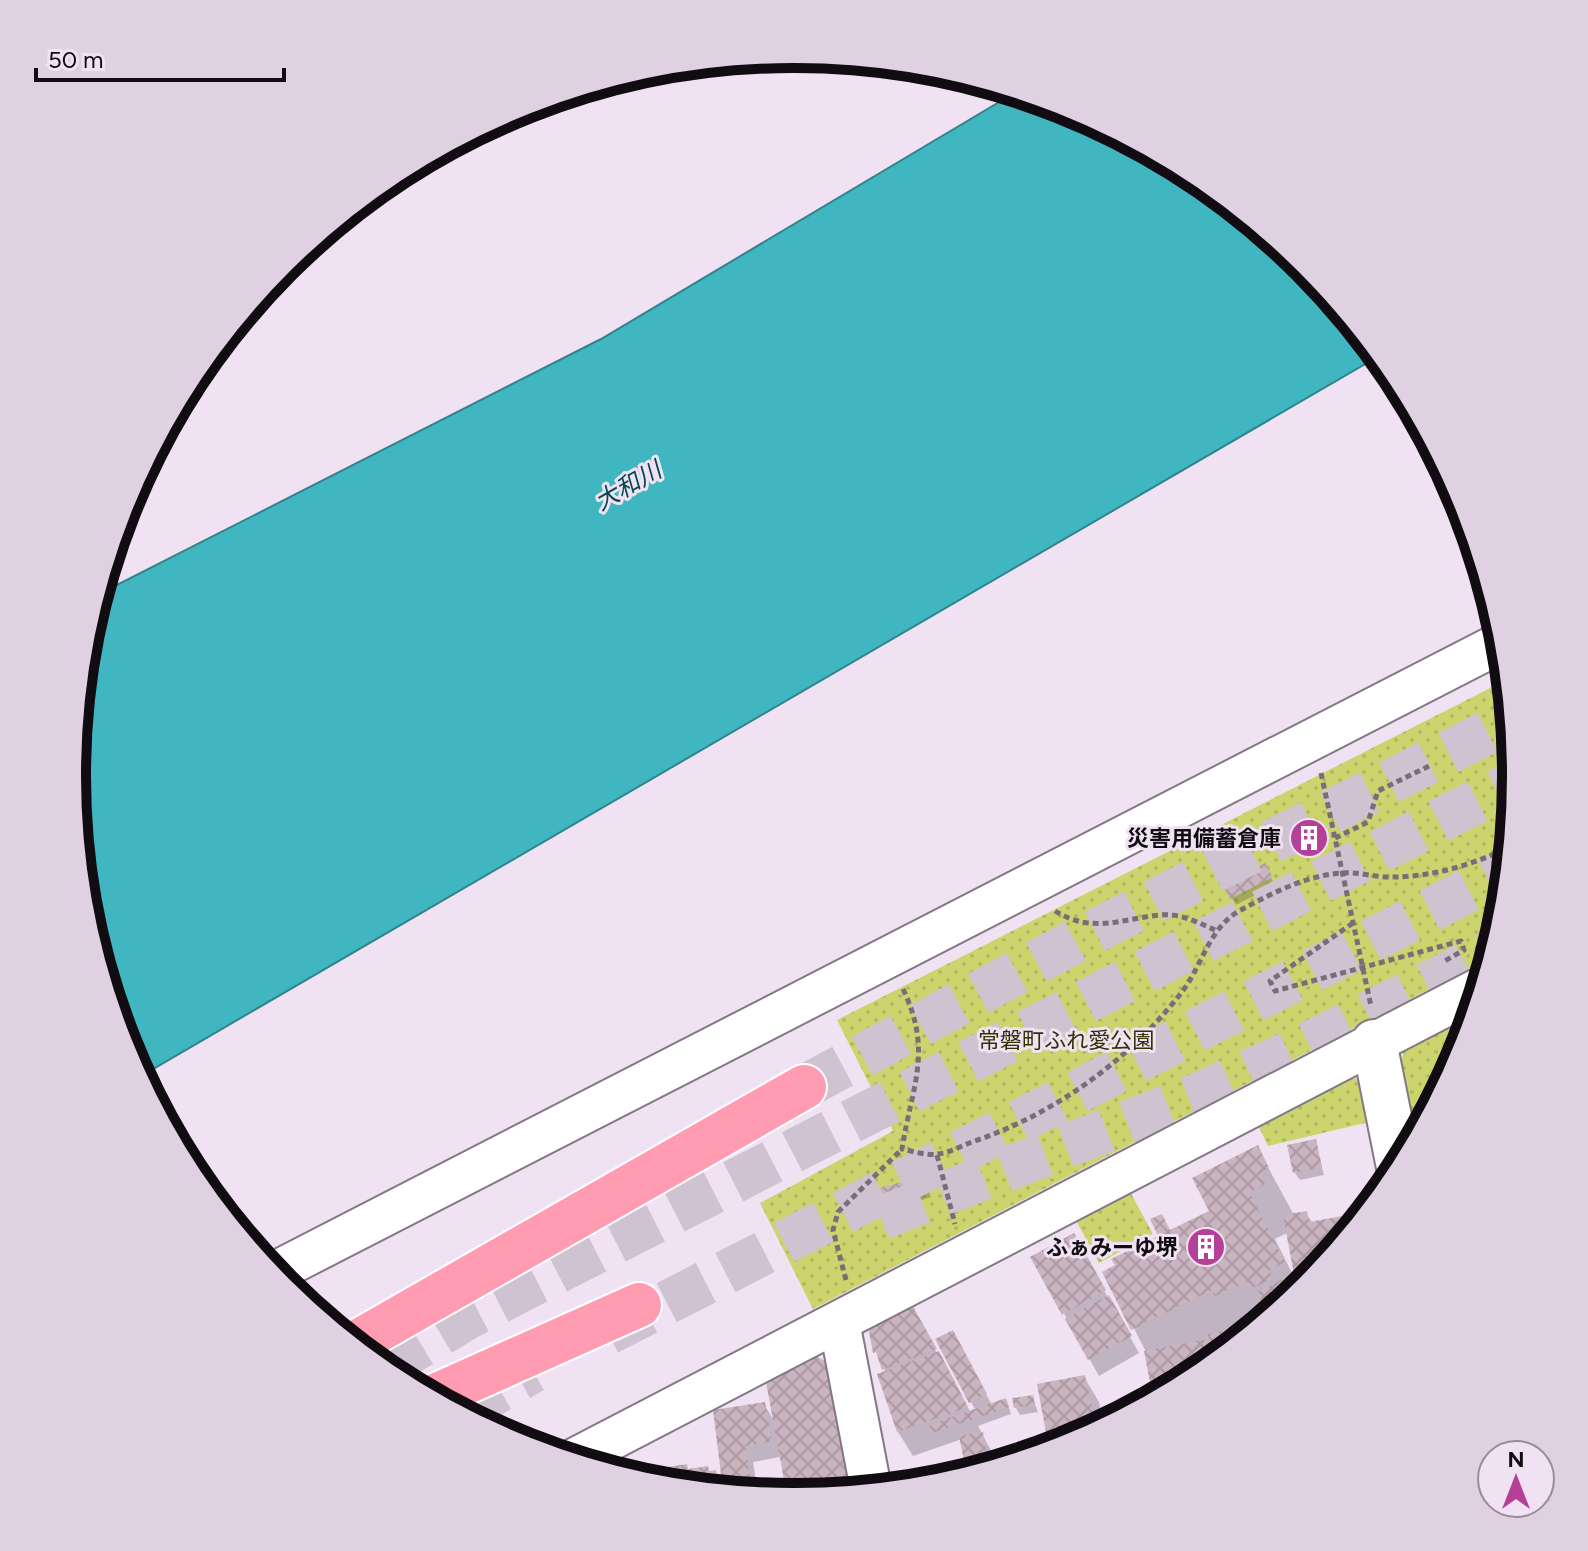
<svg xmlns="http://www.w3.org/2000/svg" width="1588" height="1551" font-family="Figtree,'Noto Sans JP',sans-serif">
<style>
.park{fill:url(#park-dots)}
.water{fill:#3fb6c0;stroke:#31838c;stroke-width:2}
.shadow{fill:#0003;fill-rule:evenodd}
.building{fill:url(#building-cross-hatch)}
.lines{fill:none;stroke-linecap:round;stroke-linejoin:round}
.highway-tunnel{stroke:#cfc2d1;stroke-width:44;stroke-dasharray:44 22;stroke-linecap:butt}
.street-casing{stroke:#847786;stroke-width:44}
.secondary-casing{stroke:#847786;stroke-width:48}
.highway-casing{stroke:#fff;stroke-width:48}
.path{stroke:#776e79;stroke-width:5;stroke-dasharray:6 4;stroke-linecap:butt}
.street{stroke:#fff;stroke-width:40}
.secondary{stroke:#fff;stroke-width:44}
.highway{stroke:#ff9cb1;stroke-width:44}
.labels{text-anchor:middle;stroke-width:6;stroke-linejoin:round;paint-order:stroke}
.poi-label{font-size:22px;font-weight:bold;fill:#100c11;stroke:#f1e2f3;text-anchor:end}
.park-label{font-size:22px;fill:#2f3204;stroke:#f1e2f3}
.water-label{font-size:24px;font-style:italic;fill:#00494e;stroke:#f1e2f3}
.rim{fill:none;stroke:#100c11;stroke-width:10}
</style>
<defs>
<pattern id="park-dots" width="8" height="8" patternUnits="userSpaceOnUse" patternTransform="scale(2)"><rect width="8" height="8" fill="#cbd46d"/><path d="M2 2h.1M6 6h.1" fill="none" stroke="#adb55d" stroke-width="1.8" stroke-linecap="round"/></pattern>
<pattern id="building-cross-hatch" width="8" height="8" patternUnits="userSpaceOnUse" patternTransform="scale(2)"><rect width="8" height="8" fill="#c9b4bf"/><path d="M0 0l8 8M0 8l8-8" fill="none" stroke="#ac9aa3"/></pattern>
</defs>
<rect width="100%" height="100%" fill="#f1e2f3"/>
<g class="park">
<polygon points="1506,680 1515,776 1502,917 1489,958 813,1309 760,1203 893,1131 837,1020"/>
<polygon points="1472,1014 1460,1052 1414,1139 1400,1067 1404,1049"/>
<polygon points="1344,1076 1361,1080 1369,1122 1268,1146 1256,1121"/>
<polygon points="1128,1188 1153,1234 1099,1263 1074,1217"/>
</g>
<polygon class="water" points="1016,92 1071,109 1195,176 1304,266 1379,356 141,1076 127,1051 86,916 73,775 86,634 99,594 601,339"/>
<g class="shadow">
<polygon points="1313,824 1321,851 1308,853 1304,846"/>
<polygon points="1264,866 1275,885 1236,905 1225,886"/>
<polygon points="1315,1141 1324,1175 1300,1180 1295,1173"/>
<path d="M 1257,1147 L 1294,1215 L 1306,1213 L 1313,1224 L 1360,1218 L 1304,1286 L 1241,1337 L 1232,1340 L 1234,1343 L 1194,1376 L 1155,1397 L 1146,1352 L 1105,1272 L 1211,1212 ZM 1289,1232 L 1297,1283 L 1275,1239 Z"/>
<polygon points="923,1177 931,1197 889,1211 884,1204"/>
<polygon points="1073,1235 1139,1353 1099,1376 1033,1258"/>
<polygon points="910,1306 971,1413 976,1411 937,1340 961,1349 992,1405 1005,1401 1009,1408 1011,1414 978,1426 995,1458 1042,1451 934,1483 907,1486 904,1475 966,1463 962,1439 913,1456 898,1432 879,1375 886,1373 870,1335"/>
<polygon points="1084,1377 1099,1402 1103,1424 1051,1448 1039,1386"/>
<polygon points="1032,1397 1038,1412 1020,1415 1016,1408"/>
<polygon points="764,1404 774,1421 860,1490 789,1497 780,1457 753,1462 758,1493 645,1481 672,1476 686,1466 689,1471 715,1472 725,1488"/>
</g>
<g class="building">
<polygon points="1314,821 1318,844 1302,847 1298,824"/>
<polygon points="1265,863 1273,877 1230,899 1223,885"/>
<polygon points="1316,1139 1322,1167 1293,1173 1287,1145"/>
<polygon points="1258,1145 1269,1168 1260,1173 1265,1184 1249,1192 1285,1262 1269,1270 1273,1278 1251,1289 1247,1281 1215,1296 1212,1290 1131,1330 1102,1272 1115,1265 1111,1259 1158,1236 1150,1219 1162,1214 1170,1230 1209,1211 1192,1178"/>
<polygon points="924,1175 928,1190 883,1205 878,1189"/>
<polygon points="1307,1211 1309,1222 1359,1213 1360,1218 1297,1291 1283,1215"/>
<polygon points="1074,1233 1106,1290 1062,1315 1030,1257"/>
<polygon points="1281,1280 1285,1288 1261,1300 1257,1292"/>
<polygon points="1109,1295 1132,1336 1088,1360 1065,1319"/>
<polygon points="911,1303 937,1349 882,1370 876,1352 873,1353 868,1325"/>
<polygon points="953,1330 987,1394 969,1403 935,1339"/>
<polygon points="1228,1330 1231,1345 1217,1348 1218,1356 1194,1376 1153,1398 1144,1351 1209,1339 1208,1334"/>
<polygon points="939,1351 968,1407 897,1432 877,1374"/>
<polygon points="815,1356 829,1363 851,1491 787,1496 766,1382"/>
<polygon points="1085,1375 1096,1428 1049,1448 1037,1384"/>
<polygon points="1033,1395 1035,1405 1014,1408 1012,1398"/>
<polygon points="1006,1398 1009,1407 932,1433 929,1425"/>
<polygon points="765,1402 771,1436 769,1442 745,1446 752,1490 723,1490 713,1410"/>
<polygon points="983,1432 987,1458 1042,1447 1043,1450 934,1483 904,1486 902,1473 964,1461 959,1436"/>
<polygon points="687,1464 688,1469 708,1466 709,1471 716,1470 720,1490 641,1480 670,1475 668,1467"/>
<polygon points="784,1487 785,1496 755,1493 755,1492"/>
</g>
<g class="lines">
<g class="highway-tunnel">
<polyline points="804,1087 1085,936 1510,721"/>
<polyline points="881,1218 1195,1096 1296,1050 1491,952"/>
<polyline points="608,1333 1506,871"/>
<polyline points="384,1368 465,1319 1515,782"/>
<polyline points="462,1412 533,1371"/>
</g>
<defs>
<g id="street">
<polyline points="273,1273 1502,642"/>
<polyline points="839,1322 871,1489"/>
<polyline points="574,1459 1480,988"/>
</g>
<polyline id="secondary" points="1374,1042 1399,1167"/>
<g id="highway">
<polyline points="354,1344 804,1087"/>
<polyline points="433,1397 639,1305"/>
</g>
</defs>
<use href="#street" class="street-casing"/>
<use href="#secondary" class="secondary-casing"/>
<use href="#highway" class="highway-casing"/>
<g class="path">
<polyline points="1321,773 1371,1006"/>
<polyline points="1335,838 1368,822 1378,791 1431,765"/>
<path d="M 1055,911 C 1092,934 1121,919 1160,915 C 1180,913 1197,922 1215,930"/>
<polyline points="1353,923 1270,981 1275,991 1461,941 1464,950 1443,962"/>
<path d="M 903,989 C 933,1052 912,1085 902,1149 C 912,1151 927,1156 938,1154 C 949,1153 961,1146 972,1142 C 1055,1114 1128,1061 1182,992 C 1203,964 1209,927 1241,910 C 1272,893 1307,875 1343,873 C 1357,872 1371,876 1385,877 C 1429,878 1469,866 1508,848"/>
<polyline points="937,1155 955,1224"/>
<polyline points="846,1280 833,1230 838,1212 902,1149"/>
</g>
<use href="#street" class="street"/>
<use href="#secondary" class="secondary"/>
<use href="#highway" class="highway"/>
</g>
<defs>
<symbol id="building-disc" viewBox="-11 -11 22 22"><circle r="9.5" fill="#b64097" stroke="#f1e2f3"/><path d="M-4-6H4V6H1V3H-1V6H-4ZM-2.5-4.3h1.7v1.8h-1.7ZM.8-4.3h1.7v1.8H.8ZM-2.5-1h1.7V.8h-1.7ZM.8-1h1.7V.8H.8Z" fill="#fff"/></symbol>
</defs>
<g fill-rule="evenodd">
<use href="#building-disc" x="1287" y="816" width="44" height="44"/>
<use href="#building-disc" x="1184" y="1225" width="44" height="44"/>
</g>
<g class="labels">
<g class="poi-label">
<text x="1281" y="846">災害用備蓄倉庫</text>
<text x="1178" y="1255">ふぁみーゆ堺</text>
</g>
<g class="park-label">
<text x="1066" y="1048">常磐町ふれ愛公園</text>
</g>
<g class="water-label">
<text transform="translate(628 486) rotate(-30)" y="8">大和川</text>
</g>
</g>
<path d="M0 0H1588V1551H0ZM793 68H795A707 707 0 0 1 1502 775V776A707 707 0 0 1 795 1483H793A707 707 0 0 1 86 776V775A707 707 0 0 1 793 68Z" fill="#dfd1e1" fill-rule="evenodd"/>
<path class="rim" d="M793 68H795A707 707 0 0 1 1502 775V776A707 707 0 0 1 795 1483H793A707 707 0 0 1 86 776V775A707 707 0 0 1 793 68Z"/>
<g transform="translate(1516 1479)"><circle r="38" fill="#f1e2f3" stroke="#978c99" stroke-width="2"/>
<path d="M0-6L14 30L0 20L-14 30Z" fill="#b64097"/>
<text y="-12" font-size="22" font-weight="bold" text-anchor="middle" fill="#100c11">N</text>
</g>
<path d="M36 68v12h248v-12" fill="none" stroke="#100c11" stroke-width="4"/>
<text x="48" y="68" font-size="24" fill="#100c11" stroke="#f1e2f3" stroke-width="6" paint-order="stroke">50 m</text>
</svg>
